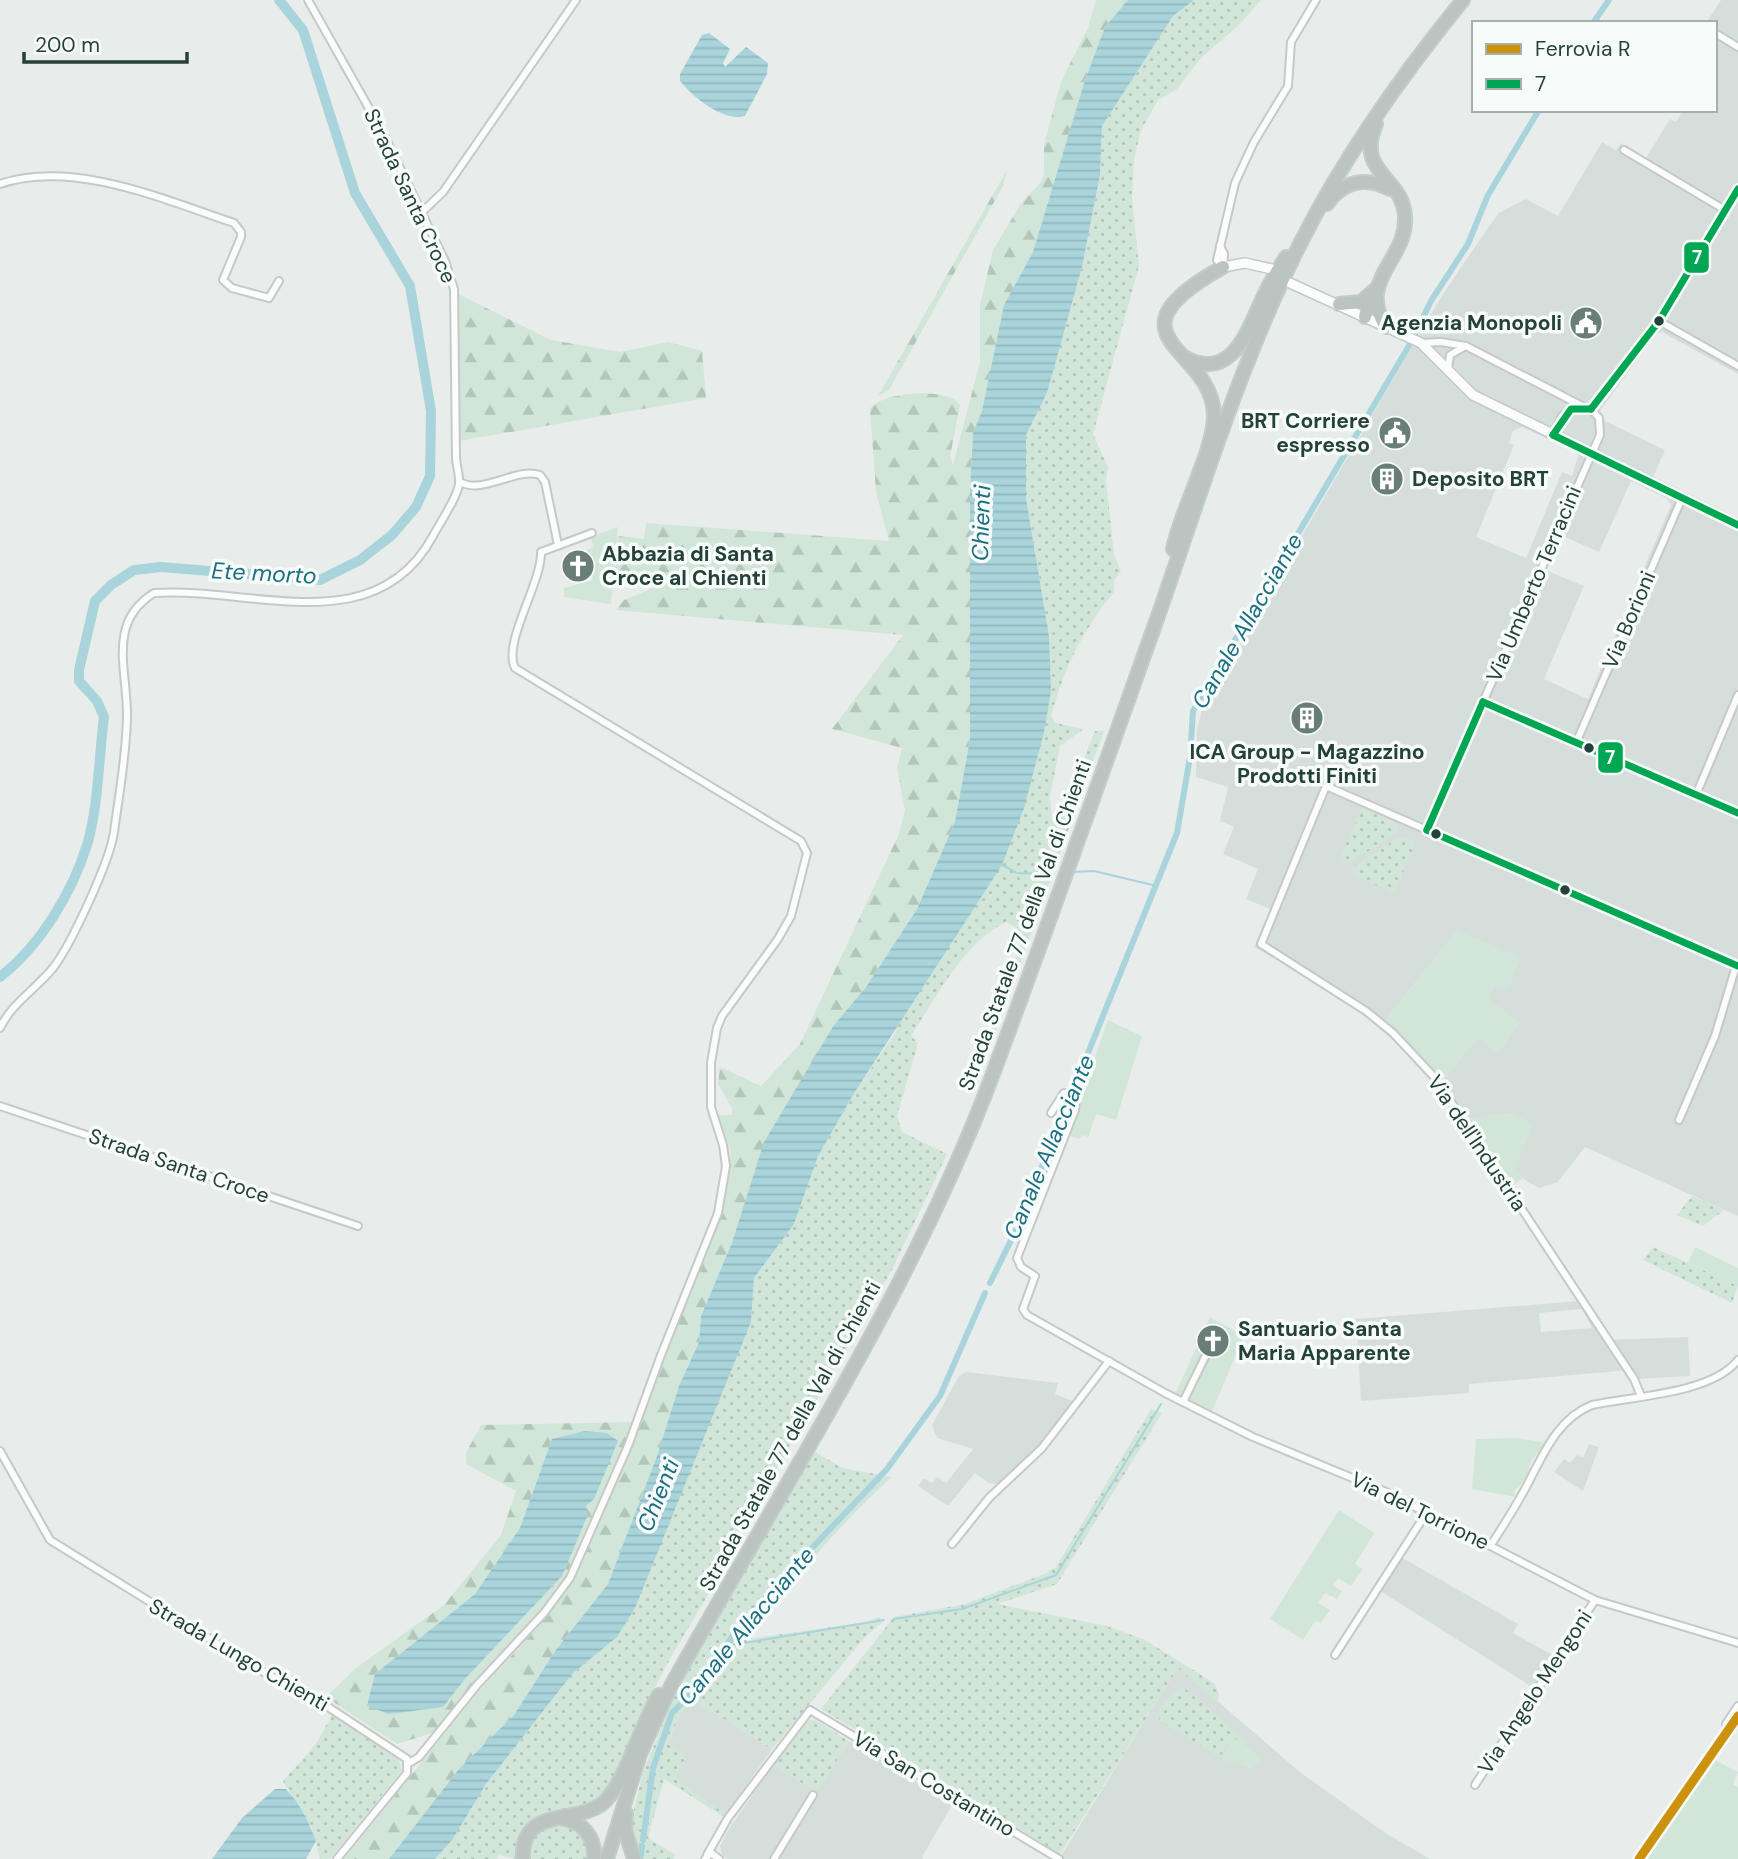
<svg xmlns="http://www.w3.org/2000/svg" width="1738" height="1859" font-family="'DM Sans',sans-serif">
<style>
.built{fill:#d6dedb;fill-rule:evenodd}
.grass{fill:url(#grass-dots)}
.forest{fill:url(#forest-firs);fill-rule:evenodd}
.green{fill:#d1e6d8}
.water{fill:url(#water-rules)}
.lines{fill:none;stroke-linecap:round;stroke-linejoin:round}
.stream{stroke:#a9d4db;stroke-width:2}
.canal{stroke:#a9d4db;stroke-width:6}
.river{stroke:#a9d4db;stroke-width:10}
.street-casing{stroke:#c5cac8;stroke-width:10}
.secondary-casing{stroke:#c3cbc8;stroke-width:12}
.highway-casing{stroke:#c3ccc9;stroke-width:16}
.street{stroke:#fcfcfc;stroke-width:6}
.secondary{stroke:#fcfcfc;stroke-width:9}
.highway{stroke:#bcc4c2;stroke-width:12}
.bus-1-casing{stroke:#f7fbf9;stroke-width:12}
.bus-1{stroke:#00a651;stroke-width:7}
.rail-1-casing{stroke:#f7fbf9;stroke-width:14}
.rail-1{stroke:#cd920c;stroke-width:9}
.bus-dot{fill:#24423a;stroke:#f7fbf9;stroke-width:2.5}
.labels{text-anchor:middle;stroke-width:7;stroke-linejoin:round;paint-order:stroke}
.street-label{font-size:21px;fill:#24423a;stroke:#f7fbf9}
.poi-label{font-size:21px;font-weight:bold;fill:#24423a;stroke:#f7fbf9;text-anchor:start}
.water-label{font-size:23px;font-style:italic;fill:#1c6f80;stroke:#f7fbf9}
.line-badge{stroke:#f7fbf9;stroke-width:2.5}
.badge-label{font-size:19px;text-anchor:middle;font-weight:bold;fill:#fff}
</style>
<defs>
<pattern id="grass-dots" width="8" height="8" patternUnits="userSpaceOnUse" patternTransform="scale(1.75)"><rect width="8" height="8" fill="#d1e6d8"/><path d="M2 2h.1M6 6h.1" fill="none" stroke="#b3c6ba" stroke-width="1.8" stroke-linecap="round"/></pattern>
<pattern id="forest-firs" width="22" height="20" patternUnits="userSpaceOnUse" patternTransform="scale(1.75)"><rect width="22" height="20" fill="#d1e6d8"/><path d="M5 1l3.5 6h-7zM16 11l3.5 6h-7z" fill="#b3c6ba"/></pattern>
<pattern id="water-rules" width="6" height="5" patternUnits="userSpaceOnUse" patternTransform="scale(1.75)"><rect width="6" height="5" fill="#a9d4db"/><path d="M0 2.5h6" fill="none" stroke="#91b7bd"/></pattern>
</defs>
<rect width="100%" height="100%" fill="#e8edeb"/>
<g class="built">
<path d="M 1721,0 L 1738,0 L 1738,374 L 1662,332 L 1656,334 L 1600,411 L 1605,421 L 1665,450 L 1653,477 L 1738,518 L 1738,1216 L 1585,1147 L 1558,1182 L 1539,1188 L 1526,1181 L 1514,1169 L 1510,1113 L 1468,1120 L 1441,1082 L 1478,1038 L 1520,1023 L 1488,1000 L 1494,986 L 1457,930 L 1380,1027 L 1324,986 L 1254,947 L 1270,909 L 1246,899 L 1258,869 L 1223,854 L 1234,827 L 1220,821 L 1228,787 L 1196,777 L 1197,730 L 1203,706 L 1441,297 L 1485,232 L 1499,213 L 1526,199 L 1558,216 L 1602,142 L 1616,150 L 1621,143 L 1646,158 L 1670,119 L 1676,122 L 1682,112 L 1679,110 L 1715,110 L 1715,23 L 1706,23 ZM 1522,427 L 1575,451 L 1578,456 L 1572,476 L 1562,472 L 1526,558 L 1476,537 L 1514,445 L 1509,443 L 1513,431 ZM 1631,481 L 1666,498 L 1671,505 L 1588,699 L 1544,679 L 1584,586 L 1545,570 L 1560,535 L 1599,552 Z"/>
<path d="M 1579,1301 L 1603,1340 L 1688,1337 L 1690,1376 L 1637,1379 L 1631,1370 L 1469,1384 L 1469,1393 L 1361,1401 L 1356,1319 ZM 1582,1309 L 1592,1328 L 1541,1332 L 1539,1313 Z"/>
<polygon points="966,1372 1058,1383 1055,1394 1077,1403 1042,1448 1002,1485 989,1483 975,1473 948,1506 918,1486 924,1478 932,1483 937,1477 946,1483 973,1449 937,1438 932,1425 959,1376"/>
<polygon points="1589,1444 1599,1447 1583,1491 1554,1472 1564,1459 1570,1463 1577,1455 1583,1458"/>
<polygon points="1399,1556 1518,1624 1513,1633 1554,1656 1534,1688 1377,1589"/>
<polygon points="1178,1667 1301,1773 1384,1832 1430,1859 1059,1859"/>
<polygon points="694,1700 772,1749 726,1814 683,1786 675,1776 686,1760 668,1745 680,1713"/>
<polygon points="1738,1710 1738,1727 1646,1859 1633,1859"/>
<polygon points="849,1741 953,1803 922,1857 924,1859 776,1859 809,1803 805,1801 769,1859 728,1859 722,1855 720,1846 727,1832 773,1765 817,1791"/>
</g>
<g class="grass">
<path d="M 1194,0 L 1261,0 L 1239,25 L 1201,58 L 1176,90 L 1158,100 L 1141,130 L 1134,160 L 1132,198 L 1139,266 L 1093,434 L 1108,467 L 1106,480 L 1114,555 L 1121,571 L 1114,581 L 1114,592 C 1083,630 1063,670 1051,717 L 1056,723 L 1084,729 L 1060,746 L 1050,797 L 1052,820 L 1065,806 L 1095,731 L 1104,731 L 983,1066 L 983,1055 L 1020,947 L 1018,929 L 1006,922 C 963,943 936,998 911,1036 L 918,1043 L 897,1116 L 902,1132 L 947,1154 L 892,1270 L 732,1546 L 728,1561 C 700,1610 667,1659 644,1710 C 632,1736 625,1772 606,1793 C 579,1823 513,1799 517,1859 L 499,1855 L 496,1859 L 435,1859 L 452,1840 L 486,1784 L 572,1674 L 617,1637 L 634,1608 L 751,1322 L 754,1278 L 794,1224 L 818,1156 L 853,1095 L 895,1033 L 1049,636 L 1026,498 L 1026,435 L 1047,393 L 1082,267 L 1100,175 L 1102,126 L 1173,16 Z"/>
<polygon points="1362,808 1397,824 1399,832 1347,864 1339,861"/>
<polygon points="1401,836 1416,842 1394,893 1353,875 1351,868"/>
<polygon points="1692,1196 1724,1210 1703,1226 1677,1215"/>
<polygon points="1653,1247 1738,1286 1732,1303 1643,1260"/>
<polygon points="1151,1409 1162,1413 1057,1584 997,1604 1107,1626 1145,1640 1214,1683 1219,1694 1218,1703 1178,1668 1060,1854 821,1709 894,1617 965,1604 1044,1574 1056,1567"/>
<path d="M 811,1450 L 843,1468 L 892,1477 C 839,1524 794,1581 747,1634 L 748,1639 L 866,1622 L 878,1617 L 884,1621 L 865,1637 L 772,1749 L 694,1700 L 680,1713 L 668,1744 L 685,1754 L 683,1758 L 686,1760 L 675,1776 L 683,1786 L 726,1814 L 724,1817 L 664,1779 L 648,1838 L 676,1855 L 673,1859 L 639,1859 L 631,1822 L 643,1772 L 683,1676 L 748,1561 L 768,1531 L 770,1523 Z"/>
<polygon points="1183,1687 1248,1743 1246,1745 1232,1737 1220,1757 1160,1721 1158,1714 1172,1693"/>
<polygon points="332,1715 398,1758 402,1770 330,1859 320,1859 312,1828 283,1781 316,1744"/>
<polygon points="814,1719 849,1741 817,1792 773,1765 809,1720"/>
<path d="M 560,1822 L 571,1824 L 587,1836 L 589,1859 L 529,1859 C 529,1836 541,1829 560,1822 Z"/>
</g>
<g class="forest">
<path d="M 1096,0 L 1128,0 L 1105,27 L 1085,80 L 1033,252 L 1004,306 L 982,411 L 973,433 L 970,491 L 970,739 L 955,822 L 917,909 L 866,987 L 834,1025 L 732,1243 L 701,1316 L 699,1342 L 679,1386 L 657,1456 L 608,1584 L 555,1651 L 514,1715 L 459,1769 L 389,1859 L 344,1859 L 474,1697 L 547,1617 L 581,1566 L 723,1211 L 731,1152 L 718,1115 L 731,1115 L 733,1110 L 718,1084 L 720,1067 L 761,1086 L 800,1044 L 899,834 L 905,810 L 897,769 L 902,748 L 832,729 L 903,635 L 616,610 L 624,600 L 668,582 L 614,576 L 618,536 L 644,539 L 646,523 L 889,541 L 876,492 L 870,409 C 880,392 949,386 960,405 L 950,456 L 953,465 L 980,362 L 980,305 L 993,250 L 1020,205 L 1040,183 L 1044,174 L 1044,144 L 1062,79 L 1088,28 Z"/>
<polygon points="1008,168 1003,186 889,390 878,396"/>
<polygon points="458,294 551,340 620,352 668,342 702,351 706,398 459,441"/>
<path d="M 634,1422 L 563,1584 L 436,1732 L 397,1744 L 326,1697 L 356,1668 L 444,1605 L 501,1535 L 516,1491 L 466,1464 L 466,1453 L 481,1425 ZM 552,1439 L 590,1502 L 585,1507 L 587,1517 L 562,1576 L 465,1679 L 443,1707 L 375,1674 L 475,1594 L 520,1528 Z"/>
</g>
<g class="green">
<polygon points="618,527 611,604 564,597 564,588 593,580 587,550 593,547 591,537"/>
<polygon points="1457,930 1521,958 1507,991 1494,986 1488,1000 1520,1023 1498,1054 1478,1038 1446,1076 1437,1069 1434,1072 1384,1022"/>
<polygon points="1108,1020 1142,1036 1116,1120 1096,1114 1088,1137 1082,1135 1079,1139 1068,1135"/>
<polygon points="1510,1113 1534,1124 1515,1168 1523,1178 1514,1185 1468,1120"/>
<polygon points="1695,1247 1738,1268 1738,1286 1688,1263"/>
<polygon points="1210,1317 1244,1336 1210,1416 1174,1397"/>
<polygon points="1516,1438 1546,1443 1531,1461 1527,1478 1514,1491 1516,1497 1472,1489 1476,1439"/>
<polygon points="1339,1510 1374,1533 1355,1564 1363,1569 1351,1586 1338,1578 1333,1586 1342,1591 1337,1599 1325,1593 1318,1603 1330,1610 1321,1623 1315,1621 1303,1640 1270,1619"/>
<polygon points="1233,1737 1262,1757 1252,1769 1240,1765 1243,1757 1239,1764 1221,1759"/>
<polygon points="1715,1760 1738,1772 1733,1784 1738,1787 1738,1859 1646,1859"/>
</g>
<g class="water">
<polygon points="1128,0 1194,0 1173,16 1102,126 1100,175 1082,267 1047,393 1026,435 1026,498 1049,636 1051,691 1044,732 1024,808 1002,865 853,1095 818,1156 794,1224 754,1278 751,1322 635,1608 617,1637 572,1674 486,1784 452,1840 435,1859 389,1859 459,1769 514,1715 555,1651 608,1584 657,1456 679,1386 699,1342 701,1316 732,1243 764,1142 834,1025 866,987 917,909 955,822 970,739 970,491 973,433 982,411 1004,305 1033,252 1085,80 1105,27"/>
<path d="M 709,33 L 730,49 L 723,63 L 725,67 L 746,47 L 768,63 L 767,74 L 745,116 C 723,122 693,97 680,81 L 680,74 L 702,35 Z"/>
<polygon points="585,1431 607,1433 618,1441 594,1499 586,1506 587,1517 562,1576 465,1679 443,1707 389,1714 367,1706 375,1674 475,1594 520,1528 552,1439"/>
<path d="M 275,1789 L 286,1789 C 300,1804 309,1822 316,1841 L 306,1859 L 212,1859 L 242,1818 Z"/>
</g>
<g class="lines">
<g class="stream">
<polyline points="1002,865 1017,873 1051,874"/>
<polyline points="1073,872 1094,871 1157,886"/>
<polyline points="894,1619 962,1609 1056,1575 1161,1404"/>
<polyline points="726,1646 884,1620"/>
</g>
<g class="canal">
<polyline points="1593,23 1609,0"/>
<polyline points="990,1283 1018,1226 1177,833 1190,757 1193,711 1410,344 1431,301 1468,244 1488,195 1539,110"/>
<polyline points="643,1840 653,1768 672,1713 704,1681 733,1635 776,1586 887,1469 940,1396 985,1293"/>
<polyline points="641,1856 642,1846"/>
</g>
<path class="river" d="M 0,977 C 40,946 72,893 87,845 C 98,810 99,755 104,717 L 97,701 L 79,681 L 79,670 L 95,601 L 111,585 L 134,570 L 161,567 L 320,580 L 360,560 L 392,535 L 416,507 L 430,476 L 431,411 L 410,286 L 355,193 L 303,30 L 279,0"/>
<defs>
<g id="street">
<polyline points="1715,33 1738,47"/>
<polyline points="1624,150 1725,210"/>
<path d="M 0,184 C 73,159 165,200 234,223 L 241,232 L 241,237 L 223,280 L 232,288 L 269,298 L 279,281"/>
<polyline points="421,213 443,192 576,0"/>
<polyline points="1220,246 1224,254 1223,267"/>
<polyline points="1222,267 1217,260 1235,183 1254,142 1288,86 1291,42 1316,0"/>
<polyline points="1659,321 1738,366"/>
<polyline points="1421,343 1441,342 1466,346 1582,406"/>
<polyline points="1448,369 1450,355 1464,347"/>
<polyline points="1591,409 1659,321 1738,189"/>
<path d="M 460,482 C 483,495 516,467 540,475 L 545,482 L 558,545"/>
<polyline points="1483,702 1738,813"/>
<polyline points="1576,743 1682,498"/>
<polyline points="1696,795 1738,695"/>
<polyline points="1427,830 1600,435 1599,418 1591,409 1575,407 1562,416 1553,435"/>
<path d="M 0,1028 C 12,1003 36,989 53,968 C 71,945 110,861 114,832 C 119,794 127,752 127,714 C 127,669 107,622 154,593 C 250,586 375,643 433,536 C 439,524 459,495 459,483 C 460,476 456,465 456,457 L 454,289 L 445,261 L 383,133 L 308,0"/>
<polyline points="0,1106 358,1226"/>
<polyline points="1051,1113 1064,1093 1072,1094 1076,1098 1075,1110 1017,1258 1021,1267 1035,1276 1023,1309 1027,1315 1165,1393 1253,1437 1384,1491 1595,1600 1738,1643"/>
<polyline points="1679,1120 1715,1036 1736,966"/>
<polyline points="1641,1396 1634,1379 1436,1079 1393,1033 1366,1011 1261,944 1326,786 1738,966"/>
<polyline points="1183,1402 1206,1355"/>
<polyline points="0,1451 50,1540 265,1673 322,1703 407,1759 407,1773 337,1859"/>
<polyline points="952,1544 989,1498 1042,1448 1109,1361"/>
<path d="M 1491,1545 C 1503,1526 1515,1508 1525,1489 C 1542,1458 1556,1419 1592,1405 C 1633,1396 1711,1394 1738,1360"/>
<polyline points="1335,1655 1427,1512"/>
<polyline points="1726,1724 1738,1706"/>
<path d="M 409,1763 L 419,1757 L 477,1685 L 544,1613 L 570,1578 L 628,1446 L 661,1355 L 718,1213 L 726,1166 L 723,1145 L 711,1107 L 711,1063 L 717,1028 L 722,1016 L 778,939 L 791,916 L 807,853 L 801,841 L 515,668 C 502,643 542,583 541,552 L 592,533"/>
<polyline points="1475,1785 1595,1600"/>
<polyline points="707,1855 728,1818 810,1710 1059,1859"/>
<polyline points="705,1859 711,1853 719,1859"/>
<polyline points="774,1859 813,1795"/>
</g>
<g id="secondary">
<polyline points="1223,267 1245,263 1272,269"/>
<polyline points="1290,283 1421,343 1473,395 1738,525"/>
</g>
<g id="highway">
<path d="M 1376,124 C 1355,174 1402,175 1405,216 C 1408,260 1356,279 1386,327"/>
<path d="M 1327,204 C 1343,181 1366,176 1390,189"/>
<polyline points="1339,304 1361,302 1377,288"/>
<polyline points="1365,317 1370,296"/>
<path d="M 1184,357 C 1231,383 1247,332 1262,300 C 1269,284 1277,271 1286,257"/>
<path d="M 1173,549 C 1181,510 1214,450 1214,416 C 1214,347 1097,338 1223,267"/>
<polyline points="626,1813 625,1830 634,1859"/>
<path d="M 561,1818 C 582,1821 596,1837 594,1859"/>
<path d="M 523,1859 C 520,1807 574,1824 602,1804 C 623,1788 642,1722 659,1695"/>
<path d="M 607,1859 L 640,1754 L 671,1686 C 782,1487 910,1293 991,1079 C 1048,927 1102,773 1157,619 C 1201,493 1240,362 1301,242 C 1345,155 1401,76 1463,0"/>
</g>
</defs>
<use href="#street" class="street-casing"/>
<use href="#secondary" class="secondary-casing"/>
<use href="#highway" class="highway-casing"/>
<use href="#street" class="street"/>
<use href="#secondary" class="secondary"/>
<use href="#highway" class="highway"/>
<defs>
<g id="bus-1">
<polyline points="1591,409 1659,321 1738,189"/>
<polyline points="1553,435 1738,525"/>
<polyline points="1553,435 1571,409 1591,409"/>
<polyline points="1483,702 1738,813"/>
<polyline points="1427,830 1738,966"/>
<polyline points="1427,830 1483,702"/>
</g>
</defs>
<use href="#bus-1" class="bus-1-casing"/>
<use href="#bus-1" class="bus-1"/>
<defs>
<polyline id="rail-1" points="1639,1859 1738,1716"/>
</defs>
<use href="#rail-1" class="rail-1-casing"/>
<use href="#rail-1" class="rail-1"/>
</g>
<defs>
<symbol id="civic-disc" viewBox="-11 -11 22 22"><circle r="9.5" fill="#697e78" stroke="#f7fbf9"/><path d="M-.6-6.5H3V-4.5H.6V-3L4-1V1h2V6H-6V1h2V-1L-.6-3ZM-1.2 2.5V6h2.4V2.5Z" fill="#fff"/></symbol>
<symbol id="building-disc" viewBox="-11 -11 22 22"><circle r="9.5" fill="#697e78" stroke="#f7fbf9"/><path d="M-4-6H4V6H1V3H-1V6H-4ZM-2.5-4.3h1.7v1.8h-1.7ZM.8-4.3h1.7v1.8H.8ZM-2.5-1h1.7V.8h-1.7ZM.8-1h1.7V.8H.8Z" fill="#fff"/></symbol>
<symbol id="church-disc" viewBox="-11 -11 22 22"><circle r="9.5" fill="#697e78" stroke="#f7fbf9"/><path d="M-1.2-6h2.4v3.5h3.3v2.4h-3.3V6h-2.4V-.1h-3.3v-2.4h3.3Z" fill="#fff"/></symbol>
</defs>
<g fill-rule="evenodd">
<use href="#civic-disc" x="1567" y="304" width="38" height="38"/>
<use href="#civic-disc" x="1376" y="414" width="38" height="38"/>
<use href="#building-disc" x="1368" y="460" width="38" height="38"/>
<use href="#church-disc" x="559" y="547" width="38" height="38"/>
<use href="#building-disc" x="1288" y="699" width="38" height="38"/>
<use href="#church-disc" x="1194" y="1322" width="38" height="38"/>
</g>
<g class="bus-dot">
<circle cx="1659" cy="321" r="6"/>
<circle cx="1589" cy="748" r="6"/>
<circle cx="1436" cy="834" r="6"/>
<circle cx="1565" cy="890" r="6"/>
</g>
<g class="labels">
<g class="street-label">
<text transform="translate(410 196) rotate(65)" y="7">Strada Santa Croce</text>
<text transform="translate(1534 584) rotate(-67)" y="7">Via Umberto Terracini</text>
<text transform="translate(1629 620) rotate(-67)" y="7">Via Borioni</text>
<text transform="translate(1025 925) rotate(-70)" y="7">Strada Statale 77 della Val di Chienti</text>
<text transform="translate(1477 1143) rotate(56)" y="7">Via dell'Industria</text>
<text transform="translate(179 1166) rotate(19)" y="7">Strada Santa Croce</text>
<text transform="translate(790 1436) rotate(-61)" y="7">Strada Statale 77 della Val di Chienti</text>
<text transform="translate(1420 1511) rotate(26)" y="7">Via del Torrione</text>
<text transform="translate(239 1655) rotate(30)" y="7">Strada Lungo Chienti</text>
<text transform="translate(1535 1692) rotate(-57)" y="7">Via Angelo Mengoni</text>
<text transform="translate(934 1784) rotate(31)" y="7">Via San Costantino</text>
</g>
<g class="poi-label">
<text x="1562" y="330" text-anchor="end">Agenzia Monopoli</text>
<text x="1370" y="428" text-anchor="end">BRT Corriere<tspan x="1370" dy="24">espresso</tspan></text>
<text x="1412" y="486">Deposito BRT</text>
<text x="602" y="561">Abbazia di Santa<tspan x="602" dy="24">Croce al Chienti</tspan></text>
<text x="1307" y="759" text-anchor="middle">ICA Group - Magazzino<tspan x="1307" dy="24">Prodotti Finiti</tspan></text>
<text x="1238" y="1336">Santuario Santa<tspan x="1238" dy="24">Maria Apparente</tspan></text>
</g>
<g class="water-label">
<text transform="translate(981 523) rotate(-88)" y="8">Chienti</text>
<text transform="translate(264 573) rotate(3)" y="8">Ete morto</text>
<text transform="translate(1247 621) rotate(-60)" y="8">Canale Allacciante</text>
<text transform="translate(1049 1147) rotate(-67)" y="8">Canale Allacciante</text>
<text transform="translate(658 1495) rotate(-68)" y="8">Chienti</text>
<text transform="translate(746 1626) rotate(-50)" y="8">Canale Allacciante</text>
</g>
</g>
<g class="line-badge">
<rect x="1683" y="241" width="27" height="33" rx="7" fill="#00a651"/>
<rect x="1597" y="741" width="27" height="33" rx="7" fill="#00a651"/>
</g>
<g class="badge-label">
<text x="1697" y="264">7</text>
<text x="1610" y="764">7</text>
</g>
<rect x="1472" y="21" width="245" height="91" fill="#f7fbf9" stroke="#a3b1ad" stroke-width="2"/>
<rect x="1486" y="44" width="35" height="10" fill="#cd920c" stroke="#a3b1ad" stroke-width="2"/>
<text x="1535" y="56" font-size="21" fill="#24423a">Ferrovia R</text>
<rect x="1486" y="79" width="35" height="10" fill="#00a651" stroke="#a3b1ad" stroke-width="2"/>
<text x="1535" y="91" font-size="21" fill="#24423a">7</text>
<path d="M24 52v10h163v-10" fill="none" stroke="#24423a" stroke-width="3.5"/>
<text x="35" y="52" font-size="21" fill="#24423a" stroke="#f7fbf9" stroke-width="5" paint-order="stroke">200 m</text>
</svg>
